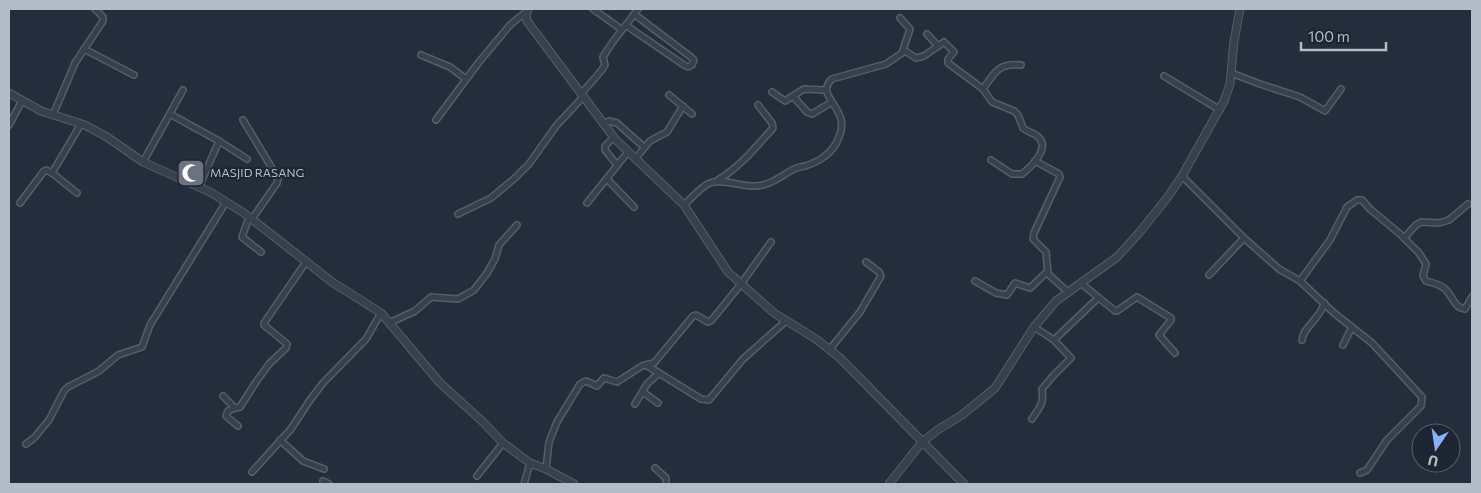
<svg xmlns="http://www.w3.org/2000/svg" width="1481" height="493" font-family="Commissioner,sans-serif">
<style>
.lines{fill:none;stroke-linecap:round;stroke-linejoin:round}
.minor-casing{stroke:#555d6a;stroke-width:8}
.tertiary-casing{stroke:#555d6a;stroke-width:9}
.minor{stroke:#37404c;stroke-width:5}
.tertiary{stroke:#37404c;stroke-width:7}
.labels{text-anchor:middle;stroke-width:4;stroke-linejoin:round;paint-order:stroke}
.poi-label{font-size:12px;fill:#b3bac8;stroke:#1c2531;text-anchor:start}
</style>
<rect width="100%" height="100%" fill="#232d3c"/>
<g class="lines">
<defs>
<g id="minor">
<polyline points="593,9 621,29"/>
<polyline points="900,18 910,29 902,53"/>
<polyline points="627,26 684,65 688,67 692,65 694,60 691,57 634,14"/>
<polyline points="927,34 938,46"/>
<polyline points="84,49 134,75"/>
<polyline points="421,55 450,67 466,79"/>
<polyline points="1231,73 1260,84 1300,97 1325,111 1341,89"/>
<polyline points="1164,76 1220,110"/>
<path d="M 983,89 C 995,72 998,63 1021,65"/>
<polyline points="772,92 785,101 804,89 825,90"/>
<path d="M 581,94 L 601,71 L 605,65 L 603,57 C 613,39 626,26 638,9"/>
<polyline points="669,95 692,114"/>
<polyline points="793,96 807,112 812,114 832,102"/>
<polyline points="170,114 219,141 247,159"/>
<polyline points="53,115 75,63 103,21 103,17 95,9"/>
<polyline points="243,120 278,178 277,183 252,219"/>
<polyline points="436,120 479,62 510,25 527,11"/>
<polyline points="603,124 609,121 617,123 644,147"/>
<polyline points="9,125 22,101"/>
<polyline points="614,137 605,146 605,150 617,165"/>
<polyline points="635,159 650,141 667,132 683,106"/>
<polyline points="1035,161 1059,174 1060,177 1034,233 1033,239 1046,252 1048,274 1068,292"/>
<polyline points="143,162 183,90"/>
<polyline points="1182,176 1244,238 1279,269 1300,281 1334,313 1372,343 1422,397 1421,406 1387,440 1367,470 1360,473"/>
<polyline points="607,179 634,207"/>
<path d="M 718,180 C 740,167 755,148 773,128 L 772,123 L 758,105"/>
<polyline points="199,187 219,141"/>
<polyline points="77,193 52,173 81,124"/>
<polyline points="20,203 44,171 46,170 52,173"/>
<polyline points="587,203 628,152"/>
<path d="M 684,205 C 692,198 700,187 710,183 C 721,178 743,187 756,186 C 771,185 781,176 794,169 C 798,167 801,167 805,166 C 812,164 820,160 825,156 C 832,151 836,145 839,137 C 852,108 813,97 832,79 L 886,64 L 905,51 L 916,58 L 924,56 L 944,42 L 954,52 L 948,59 L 948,63 L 983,89 L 992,102 L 1014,111 L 1018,115 L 1023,128 C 1027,132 1032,132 1037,136 C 1052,147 1031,167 1022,174 L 1012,174 L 991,160"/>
<polyline points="458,214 491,198 515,178 529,164 556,126 583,97"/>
<polyline points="249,217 242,237 261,252"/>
<polyline points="1404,238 1416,225 1421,222 1439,223 1449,220 1468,204"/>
<polyline points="1209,275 1244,238"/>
<polyline points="975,281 996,293 1007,295 1015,283 1030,288 1047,272"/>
<path d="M 1300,281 L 1330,240 L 1347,207 L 1357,200 L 1362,200 L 1370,209 L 1400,234 L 1419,253 L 1426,264 L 1423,276 L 1426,281 C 1433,283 1440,284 1445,289 C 1453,296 1454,308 1465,309 L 1472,297"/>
<polyline points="1082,284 1115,311 1117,311 1137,297 1171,318 1171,320 1159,335 1175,353"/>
<polyline points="389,323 415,311 431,297 458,299 474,290 487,273 495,259 499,245 517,225"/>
<polyline points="1054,340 1098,298"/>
<path d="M 1302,340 C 1303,327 1321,318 1324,303"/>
<polyline points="1343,345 1352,327"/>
<polyline points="830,349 860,312 881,276 879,272 866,262"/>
<polyline points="646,365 701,399 709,400 743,359 786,321"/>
<polyline points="643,392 658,403"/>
<polyline points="223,396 235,408 240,407 256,382 269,364 286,348 287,344 264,325 264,323 306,262"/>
<polyline points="635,404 647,384 659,373"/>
<polyline points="235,408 228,411 226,416 238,426"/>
<path d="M 1032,419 C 1040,406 1044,405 1042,389 L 1053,376 L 1071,358 L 1054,340 L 1034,327"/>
<polyline points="280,440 303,461 324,469"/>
<polyline points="26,444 34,438 49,420 64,391 68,387 99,371 118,355 142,347 150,325 226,202"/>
<polyline points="655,468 666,478 666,484"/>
<polyline points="546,469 549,442 557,422 580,384 586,381 597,386 604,378 617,382 642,366 654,363 693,316 696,315 708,322 711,321 741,284 771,242"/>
<polyline points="252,472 291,429 310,400 323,383 366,339 381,313"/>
<polyline points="477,476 503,443"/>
<polyline points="323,481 329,484"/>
<polyline points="524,484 530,463"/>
</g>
<g id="tertiary">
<polyline points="528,9 526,15 527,21 615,139 684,205 728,272 774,313 816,339 840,358 964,484"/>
<polyline points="9,93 41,111 85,125 107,137 143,162 210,192 244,213 332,282 381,313 440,383 483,422 503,443 530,463 546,469 574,484"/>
<polyline points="889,484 922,442 939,429 962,415 995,388 1034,327 1056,301 1117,257 1139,233 1167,198 1182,176 1224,101 1230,84 1234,41 1240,9"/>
</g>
</defs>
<use href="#minor" class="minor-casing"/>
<use href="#tertiary" class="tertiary-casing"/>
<use href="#minor" class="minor"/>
<use href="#tertiary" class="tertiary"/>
</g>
<defs>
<symbol id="mosque-square" viewBox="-11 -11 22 22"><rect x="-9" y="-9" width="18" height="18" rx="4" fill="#6b7280" stroke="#1c2531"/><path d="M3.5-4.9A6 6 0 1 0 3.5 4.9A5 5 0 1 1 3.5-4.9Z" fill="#fff"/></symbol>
</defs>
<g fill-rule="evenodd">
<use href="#mosque-square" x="175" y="157" width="32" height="32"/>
</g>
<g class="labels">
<g class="poi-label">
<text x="210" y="177">MASJID RASANG</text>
</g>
</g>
<rect width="1481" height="493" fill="none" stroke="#b3bac8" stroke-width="20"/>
<g transform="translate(1436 448) rotate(193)"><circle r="24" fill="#1c2531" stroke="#58616d"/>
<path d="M0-4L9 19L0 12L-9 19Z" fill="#89b1f6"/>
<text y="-8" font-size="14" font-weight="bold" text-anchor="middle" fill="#b3bac8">U</text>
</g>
<path d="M1301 42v8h85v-8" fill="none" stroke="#b3bac8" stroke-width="2.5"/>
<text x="1308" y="42" font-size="15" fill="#b3bac8" stroke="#1c2531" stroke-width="4" paint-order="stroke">100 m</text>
</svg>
